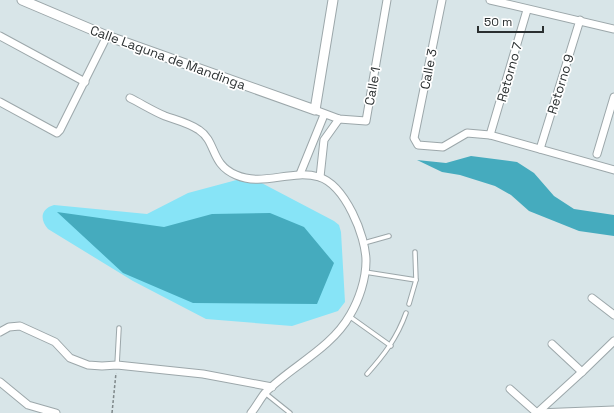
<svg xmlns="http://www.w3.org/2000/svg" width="614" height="413" font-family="'Space Grotesk',sans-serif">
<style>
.green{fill:#87e4f7}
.water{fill:#45abbe}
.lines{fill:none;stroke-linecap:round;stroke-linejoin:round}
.service-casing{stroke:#9ca7aa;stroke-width:5.5}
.minor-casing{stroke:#9ca7aa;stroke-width:9}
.tertiary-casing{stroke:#9ca7aa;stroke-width:11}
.path{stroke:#7f888a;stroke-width:1.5;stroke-dasharray:3 2;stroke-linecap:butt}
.service{stroke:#fff;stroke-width:3.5}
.minor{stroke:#fff;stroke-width:7}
.tertiary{stroke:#fff;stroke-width:9}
.labels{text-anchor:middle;stroke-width:3.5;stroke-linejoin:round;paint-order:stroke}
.street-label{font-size:13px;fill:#2a2f30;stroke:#fff}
</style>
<rect width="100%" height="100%" fill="#d8e5e8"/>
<path class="green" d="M 244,178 L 252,178 L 334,221 L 339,225 L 341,232 L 345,302 L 338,311 L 292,326 L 206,319 L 133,281 L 48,229 C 40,220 40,209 54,205 L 147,214 L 188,193 Z"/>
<g class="water">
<polygon points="471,156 517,162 534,173 554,196 574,209 614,215 614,236 579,231 529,211 511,195 495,186 460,175 442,172 417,160 446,163"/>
<polygon points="57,212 164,227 212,214 270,213 304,227 334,263 317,304 193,303 123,273"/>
</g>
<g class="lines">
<defs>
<g id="service">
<polyline points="364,243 389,236"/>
<polyline points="365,272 416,280"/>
<polyline points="409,304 416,280 415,252"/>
<polyline points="349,316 391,346"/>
<polyline points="117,365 119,328"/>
<path d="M 367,374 C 384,355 397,338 406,313"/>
<polyline points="265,393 290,413"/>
</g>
<g id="minor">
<polyline points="442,0 414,138 418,145 443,147 467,133 490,135 614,170"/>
<polyline points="490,0 614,29"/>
<polyline points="0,36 85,82"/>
<path d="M 130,98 C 142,104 153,111 165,116 C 176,120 189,123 199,130 C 217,142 210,164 236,175 C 263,187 291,169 319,177 C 345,185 366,236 366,261 C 366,279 359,300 350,315 C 331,349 290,367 265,393 C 260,399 256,407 251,413"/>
<polyline points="0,102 57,133 60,130 107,36"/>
<polyline points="315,110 339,119 366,121 387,0"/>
<polyline points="490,135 527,10"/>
<polyline points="540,149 580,20"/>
<polyline points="597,154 614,97"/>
<polyline points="300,174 324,115"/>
<polyline points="320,177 324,140 339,119"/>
<polyline points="592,298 614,315"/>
<polyline points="0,332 9,327 20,326 55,342 70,358 88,365 102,366 117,365 203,374 272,387"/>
<polyline points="552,344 582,372"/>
<polyline points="0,382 28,405 56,413"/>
<polyline points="510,389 537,413 614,410"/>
<polyline points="537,413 582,372 614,341"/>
</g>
<polyline id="tertiary" points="22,0 107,36 315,110 333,0"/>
</defs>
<use href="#service" class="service-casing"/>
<use href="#minor" class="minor-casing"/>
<use href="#tertiary" class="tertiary-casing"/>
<polyline class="path" points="112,413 116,373"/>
<use href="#service" class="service"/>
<use href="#minor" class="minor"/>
<use href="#tertiary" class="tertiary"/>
</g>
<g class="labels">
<g class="street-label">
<text transform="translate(168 57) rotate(20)" y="5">Calle Laguna de Mandinga</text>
<text transform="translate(428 69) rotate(-79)" y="5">Calle 3</text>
<text transform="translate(509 72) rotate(-74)" y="5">Retorno 7</text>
<text transform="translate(560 84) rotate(-73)" y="5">Retorno 9</text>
<text transform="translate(372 86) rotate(-80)" y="5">Calle 1</text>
</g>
</g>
<path d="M478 26v6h65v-6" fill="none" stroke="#2a2f30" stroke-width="2"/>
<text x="484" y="26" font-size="12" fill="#2a2f30" stroke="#ffffff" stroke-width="3" paint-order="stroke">50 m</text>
</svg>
